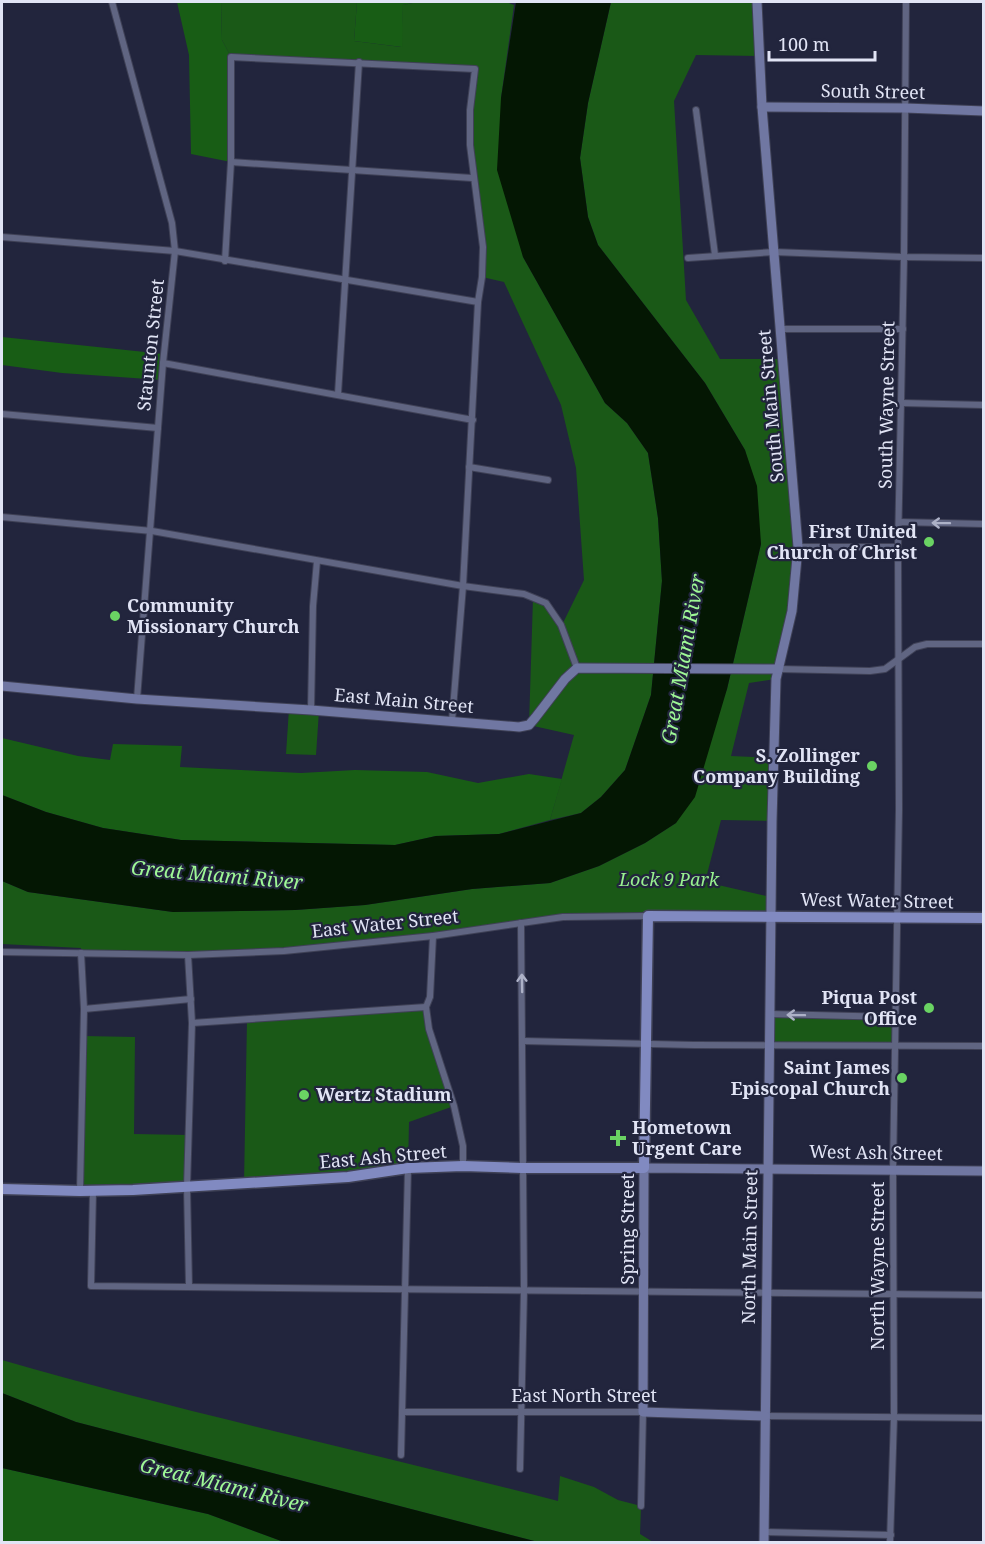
<svg xmlns="http://www.w3.org/2000/svg" width="985" height="1544" font-family="'Noto Serif',serif">
<style>
.green{fill:#1a5917}
.forest{fill:#185d15}
.water{fill:#041703}
.lines{fill:none;stroke-linecap:round;stroke-linejoin:round}
.street-casing{stroke:#3f4156;stroke-width:8}
.secondary-casing{stroke:#3f4156;stroke-width:11}
.primary-casing{stroke:#3f4156;stroke-width:13}
.street{stroke:#606582;stroke-width:6}
.secondary{stroke:#7077a2;stroke-width:9}
.primary{stroke:#818ac1;stroke-width:10}
.oneway{stroke:#adb1c7}
.poi-dot{fill:#6ad363;stroke:#22253d;stroke-width:2}
.labels{text-anchor:middle;stroke-width:4.5;stroke-linejoin:round;paint-order:stroke}
.street-label{font-size:18px;fill:#e1e4f5;stroke:#22253d}
.poi-label{font-size:18px;font-weight:bold;fill:#e1e4f5;stroke:#22253d;text-anchor:end}
.park-label{font-size:18px;font-style:italic;fill:#98f190;stroke:#22253d}
.water-label{font-size:20px;font-style:italic;fill:#9ef796;stroke:#22253d}
</style>
<rect width="100%" height="100%" fill="#22253d"/>
<g class="green">
<polygon points="221,2 357,2 354,41 401,47 403,5 417,2 506,2 514,5 501,98 523,257 605,403 627,423 648,453 658,518 662,581 651,695 625,770 601,797 581,813 550,820 574,735 529,725 533,598 546,603 562,625 584,580 576,468 561,405 504,282 482,277 483,247 470,145 475,69 231,57 222,40"/>
<polygon points="611,2 757,2 759,56 696,55 674,101 686,300 720,359 783,359 798,547 776,679 749,683 731,756 773,758 772,821 721,820 705,882 771,897 771,916 600,915 284,951 81,953 81,948 2,944 2,881 28,892 173,912 295,910 365,905 472,889 550,883 599,866 645,843 676,823 727,689 761,544 745,450 705,383 598,245 588,217 580,158 588,103"/>
<polygon points="289,709 319,711 316,755 286,754"/>
<polygon points="426,1007 429,1029 454,1106 409,1122 408,1168 244,1183 247,1020"/>
<polygon points="770,1014 896,1017 895,1046 770,1045"/>
<polygon points="83,1036 135,1037 134,1134 189,1135 187,1187 80,1191"/>
<path d="M 2,1360 C 185,1413 373,1453 558,1501 L 560,1476 L 594,1487 L 618,1500 L 641,1506 L 640,1534 L 653,1542 L 538,1542 L 76,1422 L 2,1393 Z"/>
</g>
<g class="forest">
<polygon points="177,2 221,2 222,40 231,57 231,162 191,154 189,55"/>
<polygon points="357,2 417,2 403,5 402,47 354,41"/>
<polygon points="2,337 164,354 162,380 62,373 2,365"/>
<polygon points="2,738 78,756 110,760 113,744 182,746 180,767 301,773 355,770 427,772 478,783 529,774 562,779 550,820 499,834 436,836 395,845 181,840 103,828 46,812 2,795"/>
<polygon points="2,1468 208,1514 284,1542 2,1542"/>
</g>
<g class="water">
<polygon points="516,2 611,2 588,103 580,158 588,217 598,245 705,383 745,450 757,486 761,544 727,689 695,797 676,823 645,843 599,866 550,883 472,889 365,905 295,910 173,912 28,892 2,881 2,795 46,812 103,828 181,840 395,845 436,836 499,834 581,813 601,797 625,770 651,695 662,581 658,518 648,453 627,423 605,403 523,257 497,170 501,98"/>
<polygon points="2,1393 76,1422 538,1542 284,1542 208,1514 2,1468"/>
</g>
<g class="lines">
<defs>
<g id="street">
<polyline points="112,2 172,223 175,251 163,363 137,699"/>
<polyline points="696,110 715,255"/>
<polyline points="231,162 472,178"/>
<polyline points="2,237 175,251 478,302"/>
<polyline points="688,258 774,252 904,257 984,258"/>
<polyline points="225,261 231,162 231,57 475,69 470,110 470,145 483,247 482,277 478,302 463,586 452,721"/>
<polyline points="781,329 903,329"/>
<polyline points="163,363 473,420"/>
<polyline points="338,394 359,62"/>
<polyline points="902,403 984,405"/>
<polyline points="2,414 158,428"/>
<polyline points="469,467 548,480"/>
<polyline points="2,517 152,531 463,586 524,594 546,603 561,625 577,668"/>
<polyline points="899,522 984,524"/>
<polyline points="798,547 898,547"/>
<polyline points="778,669 870,671 885,669 915,647 927,644 984,644"/>
<polyline points="311,710 313,606 317,561"/>
<polyline points="433,936 430,997 426,1007 429,1029 454,1106 463,1146 463,1166"/>
<polyline points="2,952 188,955 284,951 433,936 563,917 648,916"/>
<polyline points="188,955 192,1023 187,1187 189,1287"/>
<polyline points="84,1009 191,999"/>
<polyline points="770,1014 896,1017"/>
<polyline points="192,1023 426,1007"/>
<polyline points="523,1041 694,1045 984,1046"/>
<polyline points="80,1191 84,1009 81,953"/>
<polyline points="93,1191 91,1286 984,1295"/>
<polyline points="402,1412 643,1412 641,1506"/>
<polyline points="765,1416 984,1418"/>
<polyline points="401,1455 408,1168"/>
<polyline points="520,1469 524,1290 521,923"/>
<polyline points="764,1532 891,1535"/>
<polyline points="890,1542 894,1417 893,1170 899,809 898,547 904,257 906,2"/>
</g>
<g id="secondary">
<polyline points="757,2 762,107 798,547 792,611 776,679 772,821 764,1542"/>
<polyline points="762,107 905,108 984,111"/>
<polyline points="2,686 137,699 311,710 519,727 529,725 535,718 565,679 577,668 778,669"/>
<polyline points="765,1416 643,1412 644,1168 984,1171"/>
</g>
<polyline id="primary" points="2,1189 80,1191 133,1190 348,1177 408,1168 463,1166 522,1168 644,1168 648,916 984,918"/>
</defs>
<use href="#street" class="street-casing"/>
<use href="#secondary" class="secondary-casing"/>
<use href="#primary" class="primary-casing"/>
<use href="#street" class="street"/>
<use href="#secondary" class="secondary"/>
<use href="#primary" class="primary"/>
</g>
<defs><path id="oneway-shaft" d="M-6 0H5M1.5-3L5.5 0L1.5 3" fill="none" stroke-width="1.6" stroke-linecap="round" stroke-linejoin="round" transform="scale(1.5)"/></defs>
<g class="oneway">
<use href="#oneway-shaft" transform="translate(941 523) rotate(-179)"/>
<use href="#oneway-shaft" transform="translate(522 983) rotate(-91)"/>
<use href="#oneway-shaft" transform="translate(796 1015) rotate(-179)"/>
</g>
<g class="poi-dot">
<circle cx="929" cy="542" r="6"/>
<circle cx="115" cy="616" r="6"/>
<circle cx="872" cy="766" r="6"/>
<circle cx="929" cy="1008" r="6"/>
<circle cx="902" cy="1078" r="6"/>
<circle cx="304" cy="1095" r="6"/>
<path d="M615 1129h6v6h6v6h-6v6h-6v-6h-6v-6h6z"/>
</g>
<g class="labels">
<g class="street-label">
<text transform="translate(873 92) rotate(1)" y="6">South Street</text>
<text transform="translate(151 345) rotate(-84)" y="6">Staunton Street</text>
<text transform="translate(887 405) rotate(-89)" y="6">South Wayne Street</text>
<text transform="translate(771 406) rotate(-95)" y="6">South Main Street</text>
<text transform="translate(404 701) rotate(5)" y="6">East Main Street</text>
<text transform="translate(877 901) rotate(1)" y="6">West Water Street</text>
<text transform="translate(385 924) rotate(-6)" y="6">East Water Street</text>
<text transform="translate(876 1153) rotate(1)" y="6">West Ash Street</text>
<text transform="translate(383 1157) rotate(-5)" y="6">East Ash Street</text>
<text transform="translate(628 1229) rotate(-90)" y="6">Spring Street</text>
<text transform="translate(750 1247) rotate(-89)" y="6">North Main Street</text>
<text transform="translate(878 1266) rotate(-90)" y="6">North Wayne Street</text>
<text x="584" y="1402">East North Street</text>
</g>
<g class="poi-label">
<text x="917" y="538">First United<tspan x="917" dy="21">Church of Christ</tspan></text>
<text x="127" y="612" text-anchor="start">Community<tspan x="127" dy="21">Missionary Church</tspan></text>
<text x="860" y="762">S. Zollinger<tspan x="860" dy="21">Company Building</tspan></text>
<text x="917" y="1004">Piqua Post<tspan x="917" dy="21">Office</tspan></text>
<text x="890" y="1074">Saint James<tspan x="890" dy="21">Episcopal Church</tspan></text>
<text x="316" y="1101" text-anchor="start">Wertz Stadium</text>
<text x="632" y="1134" text-anchor="start">Hometown<tspan x="632" dy="21">Urgent Care</tspan></text>
</g>
<g class="park-label">
<text x="669" y="886">Lock 9 Park</text>
</g>
<g class="water-label">
<text transform="translate(683 659) rotate(-80)" y="7">Great Miami River</text>
<text transform="translate(217 875) rotate(5)" y="7">Great Miami River</text>
<text transform="translate(224 1485) rotate(14)" y="7">Great Miami River</text>
</g>
</g>
<rect width="985" height="1544" fill="none" stroke="#e1e4f5" stroke-width="6"/>
<path d="M769 51v9h106v-9" fill="none" stroke="#e1e4f5" stroke-width="3"/>
<text x="778" y="51" font-size="18" fill="#e1e4f5" stroke="#22253d" stroke-width="4.5" paint-order="stroke">100 m</text>
</svg>
